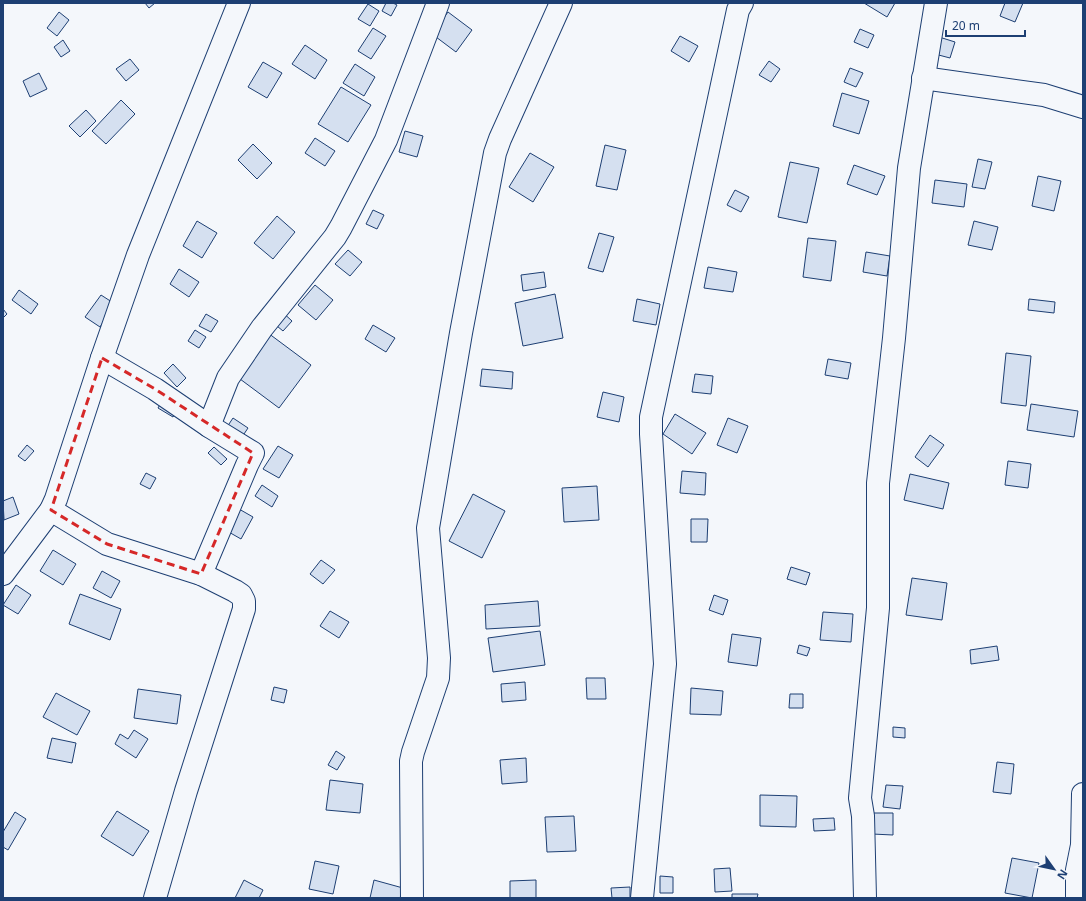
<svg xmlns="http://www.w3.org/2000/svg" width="1086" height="901" font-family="'Noto Sans',sans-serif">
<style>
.building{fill:#d5e0f0;stroke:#1d3f73}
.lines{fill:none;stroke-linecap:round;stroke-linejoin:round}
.minor-casing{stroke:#1d3f73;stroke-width:24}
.minor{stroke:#f4f7fb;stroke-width:22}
.marked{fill:none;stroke:#d62828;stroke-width:3;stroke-dasharray:8 5;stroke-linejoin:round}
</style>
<rect width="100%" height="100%" fill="#f4f7fb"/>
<g class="building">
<polygon points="145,3 155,3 149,8"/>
<polygon points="386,3 393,3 397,5 391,16 382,11"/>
<polygon points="864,3 895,3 887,17"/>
<polygon points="1005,3 1023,3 1015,22 1000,16"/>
<polygon points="368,4 379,11 370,26 358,19"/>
<polygon points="59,12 69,20 57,36 47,28"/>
<polygon points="448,12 472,30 456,52 432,34"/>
<polygon points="373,28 386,36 371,59 358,51"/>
<polygon points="860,29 874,35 868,48 854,42"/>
<polygon points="680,36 698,46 689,62 671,51"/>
<polygon points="936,36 955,42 950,58 931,53"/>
<polygon points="63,40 70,51 61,57 54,47"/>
<polygon points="305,45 327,60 315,79 292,64"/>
<polygon points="130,59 139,70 126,81 116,69"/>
<polygon points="769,61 780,69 771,82 759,75"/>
<polygon points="263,62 282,73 267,98 248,87"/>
<polygon points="355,64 375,77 364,96 343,83"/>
<polygon points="850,68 863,73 856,87 844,82"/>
<polygon points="39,73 47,89 30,97 23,81"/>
<polygon points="341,87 371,105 348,142 318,124"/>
<polygon points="842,93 869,101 859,134 833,126"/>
<polygon points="121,100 135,114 106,144 92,131"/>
<polygon points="86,110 96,121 80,137 69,126"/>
<polygon points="405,131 423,136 417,157 399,152"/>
<polygon points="315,138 335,151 325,166 305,153"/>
<polygon points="253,144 272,163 257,179 238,160"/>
<polygon points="605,145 626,150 617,190 596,186"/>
<polygon points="530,153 554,167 533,202 509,187"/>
<polygon points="978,159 992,162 985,189 972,187"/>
<polygon points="790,162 819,168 807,223 778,217"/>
<polygon points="854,165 885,176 877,195 847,184"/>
<polygon points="1038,176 1061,181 1054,211 1032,206"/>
<polygon points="935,180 967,184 964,207 932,203"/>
<polygon points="735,190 749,197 741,212 727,205"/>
<polygon points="373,210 384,215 377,229 366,224"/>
<polygon points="277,216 295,232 273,259 254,243"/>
<polygon points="197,221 217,233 202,258 183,246"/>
<polygon points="974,221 998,227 992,250 968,245"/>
<polygon points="599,233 614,237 603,272 588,268"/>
<polygon points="808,238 836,241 831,281 803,277"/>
<polygon points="348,250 362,262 350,276 335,264"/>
<polygon points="866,252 890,256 887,276 863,272"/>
<polygon points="708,267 737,272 733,292 704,288"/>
<polygon points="179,269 199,282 189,297 170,284"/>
<polygon points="544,272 546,287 523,291 521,275"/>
<polygon points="315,285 333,300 316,320 298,305"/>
<polygon points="19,290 38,304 31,314 12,300"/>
<polygon points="555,294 563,338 523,346 515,303"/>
<polygon points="101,295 115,304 100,327 85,317"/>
<polygon points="637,299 660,304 656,325 633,321"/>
<polygon points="1029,299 1055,302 1054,313 1028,310"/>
<polygon points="3,309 7,314 3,318"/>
<polygon points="280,310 292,321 283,331 271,321"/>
<polygon points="206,314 218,321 211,332 199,326"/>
<polygon points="373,325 395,338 386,352 365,339"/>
<polygon points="195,330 206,337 199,348 188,341"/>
<polygon points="268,333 311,365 279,408 236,376"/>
<polygon points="1006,353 1031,356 1026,406 1001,403"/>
<polygon points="828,359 851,363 848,379 825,375"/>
<polygon points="173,364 186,378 177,387 164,373"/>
<polygon points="482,369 513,372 512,389 480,386"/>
<polygon points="695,374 713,376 711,394 692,392"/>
<polygon points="603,392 624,397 619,422 597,417"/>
<polygon points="163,399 178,408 173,417 158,408"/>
<polygon points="1031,404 1078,411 1074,437 1027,430"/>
<polygon points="675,414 706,433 692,454 663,434"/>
<polygon points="233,418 248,428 242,437 227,427"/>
<polygon points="728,418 748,426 737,453 717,445"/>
<polygon points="930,435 944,445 928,467 915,457"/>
<polygon points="27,445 34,451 25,461 18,456"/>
<polygon points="278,446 293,455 279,478 263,469"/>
<polygon points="214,447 227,459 221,465 208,453"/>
<polygon points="1008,461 1031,464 1028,488 1005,485"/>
<polygon points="682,471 706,473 705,495 680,493"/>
<polygon points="146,473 156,478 150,489 140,484"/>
<polygon points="910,474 949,483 943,509 904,500"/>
<polygon points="262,485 278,496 272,507 255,496"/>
<polygon points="597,486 599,520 564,522 562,488"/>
<polygon points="473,494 505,511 482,558 449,541"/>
<polygon points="13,497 19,514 4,520 3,501"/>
<polygon points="239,509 253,517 241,539 227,531"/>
<polygon points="691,519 708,519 707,542 691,542"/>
<polygon points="53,550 76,564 63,585 40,571"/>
<polygon points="321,560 335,570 323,584 310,574"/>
<polygon points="791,567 810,573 806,585 787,579"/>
<polygon points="102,571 120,581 111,598 93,588"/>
<polygon points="912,578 947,583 942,620 906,615"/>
<polygon points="16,585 31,595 18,614 3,605"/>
<polygon points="80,594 121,609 110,640 69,624"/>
<polygon points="714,595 728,600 723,615 709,610"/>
<polygon points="538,601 540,626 486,629 485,605"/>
<polygon points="330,611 349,622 339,638 320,626"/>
<polygon points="823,612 853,614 851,642 820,640"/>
<polygon points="540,631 545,665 493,672 488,638"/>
<polygon points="732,634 761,638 757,666 728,662"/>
<polygon points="799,645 810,648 807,656 797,653"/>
<polygon points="997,646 999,660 971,664 970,650"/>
<polygon points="586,678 605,678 606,699 587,699"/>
<polygon points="525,682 526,700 502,702 501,684"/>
<polygon points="274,687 287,690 284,703 271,700"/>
<polygon points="691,688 723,691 721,715 690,714"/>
<polygon points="138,689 181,695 177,724 134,718"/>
<polygon points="56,693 90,711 77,735 43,717"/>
<polygon points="790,694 803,694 803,708 789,708"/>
<polygon points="893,727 905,728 905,738 893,737"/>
<polygon points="134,730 148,739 136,758 115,744 120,734 128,739"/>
<polygon points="52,738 76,743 72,763 47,758"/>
<polygon points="336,751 345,757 337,770 328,765"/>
<polygon points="526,758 527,782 502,784 500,760"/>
<polygon points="997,762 1014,764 1011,794 993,792"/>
<polygon points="330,780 363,784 360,813 326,810"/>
<polygon points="886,785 903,786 900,809 883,807"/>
<polygon points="760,795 797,796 796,827 760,826"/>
<polygon points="117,811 149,831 133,856 101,836"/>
<polygon points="15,812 26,819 8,850 3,847 3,832"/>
<polygon points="872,813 893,813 893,835 872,834"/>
<polygon points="574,816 576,851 547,852 545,817"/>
<polygon points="834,818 835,830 814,831 813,819"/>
<polygon points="1012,858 1039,863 1032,898 1005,893"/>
<polygon points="315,861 339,866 333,894 309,889"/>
<polygon points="730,868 732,891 715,892 714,869"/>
<polygon points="660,876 673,877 673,893 660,893"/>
<polygon points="244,880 263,890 259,898 235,898"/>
<polygon points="374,880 403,888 400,898 370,898"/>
<polygon points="536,880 536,898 510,898 510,881"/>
<polygon points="630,887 630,898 612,898 611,888"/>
<polygon points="732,894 758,894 757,898 732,898"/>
</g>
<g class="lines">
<defs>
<g id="minor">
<polyline points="923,78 1044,95 1083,107"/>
<polyline points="102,358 155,389 209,426 253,453 247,465 201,574"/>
<polyline points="209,426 228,378 262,328 335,237 341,227 386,140 438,3"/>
<polyline points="51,510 107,544 201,574 235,591 241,595 244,601 244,609 186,791 155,898"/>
<polyline points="3,574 51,510 56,499 102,358 138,255 239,3"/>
<polyline points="412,898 411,761 413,752 438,678 439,658 428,528 461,333 495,153 500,139 561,3"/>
<polyline points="642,898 665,664 651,434 651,417 738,10 742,3"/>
<polyline points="865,898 863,816 860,798 878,608 878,483 894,338 909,168 936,3"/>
<polyline points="1077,898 1077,870 1082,845 1083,794"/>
</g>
</defs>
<use href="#minor" class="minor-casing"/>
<use href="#minor" class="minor"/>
</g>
<path class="marked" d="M 102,358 L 155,389 L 253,453 L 201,574 L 107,544 L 51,510 Z"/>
<rect width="1086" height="901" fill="none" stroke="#1d3f73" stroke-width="8"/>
<g transform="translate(1054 869) rotate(123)" stroke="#f4f7fb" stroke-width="3" paint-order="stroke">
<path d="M0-3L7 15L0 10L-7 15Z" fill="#1d3f73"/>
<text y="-6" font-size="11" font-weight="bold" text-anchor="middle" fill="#1d3f73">N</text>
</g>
<path d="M946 30v6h79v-6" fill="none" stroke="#1d3f73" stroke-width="2"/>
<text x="952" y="30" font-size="12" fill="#1d3f73" stroke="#f4f7fb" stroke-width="3" paint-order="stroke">20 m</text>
</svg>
